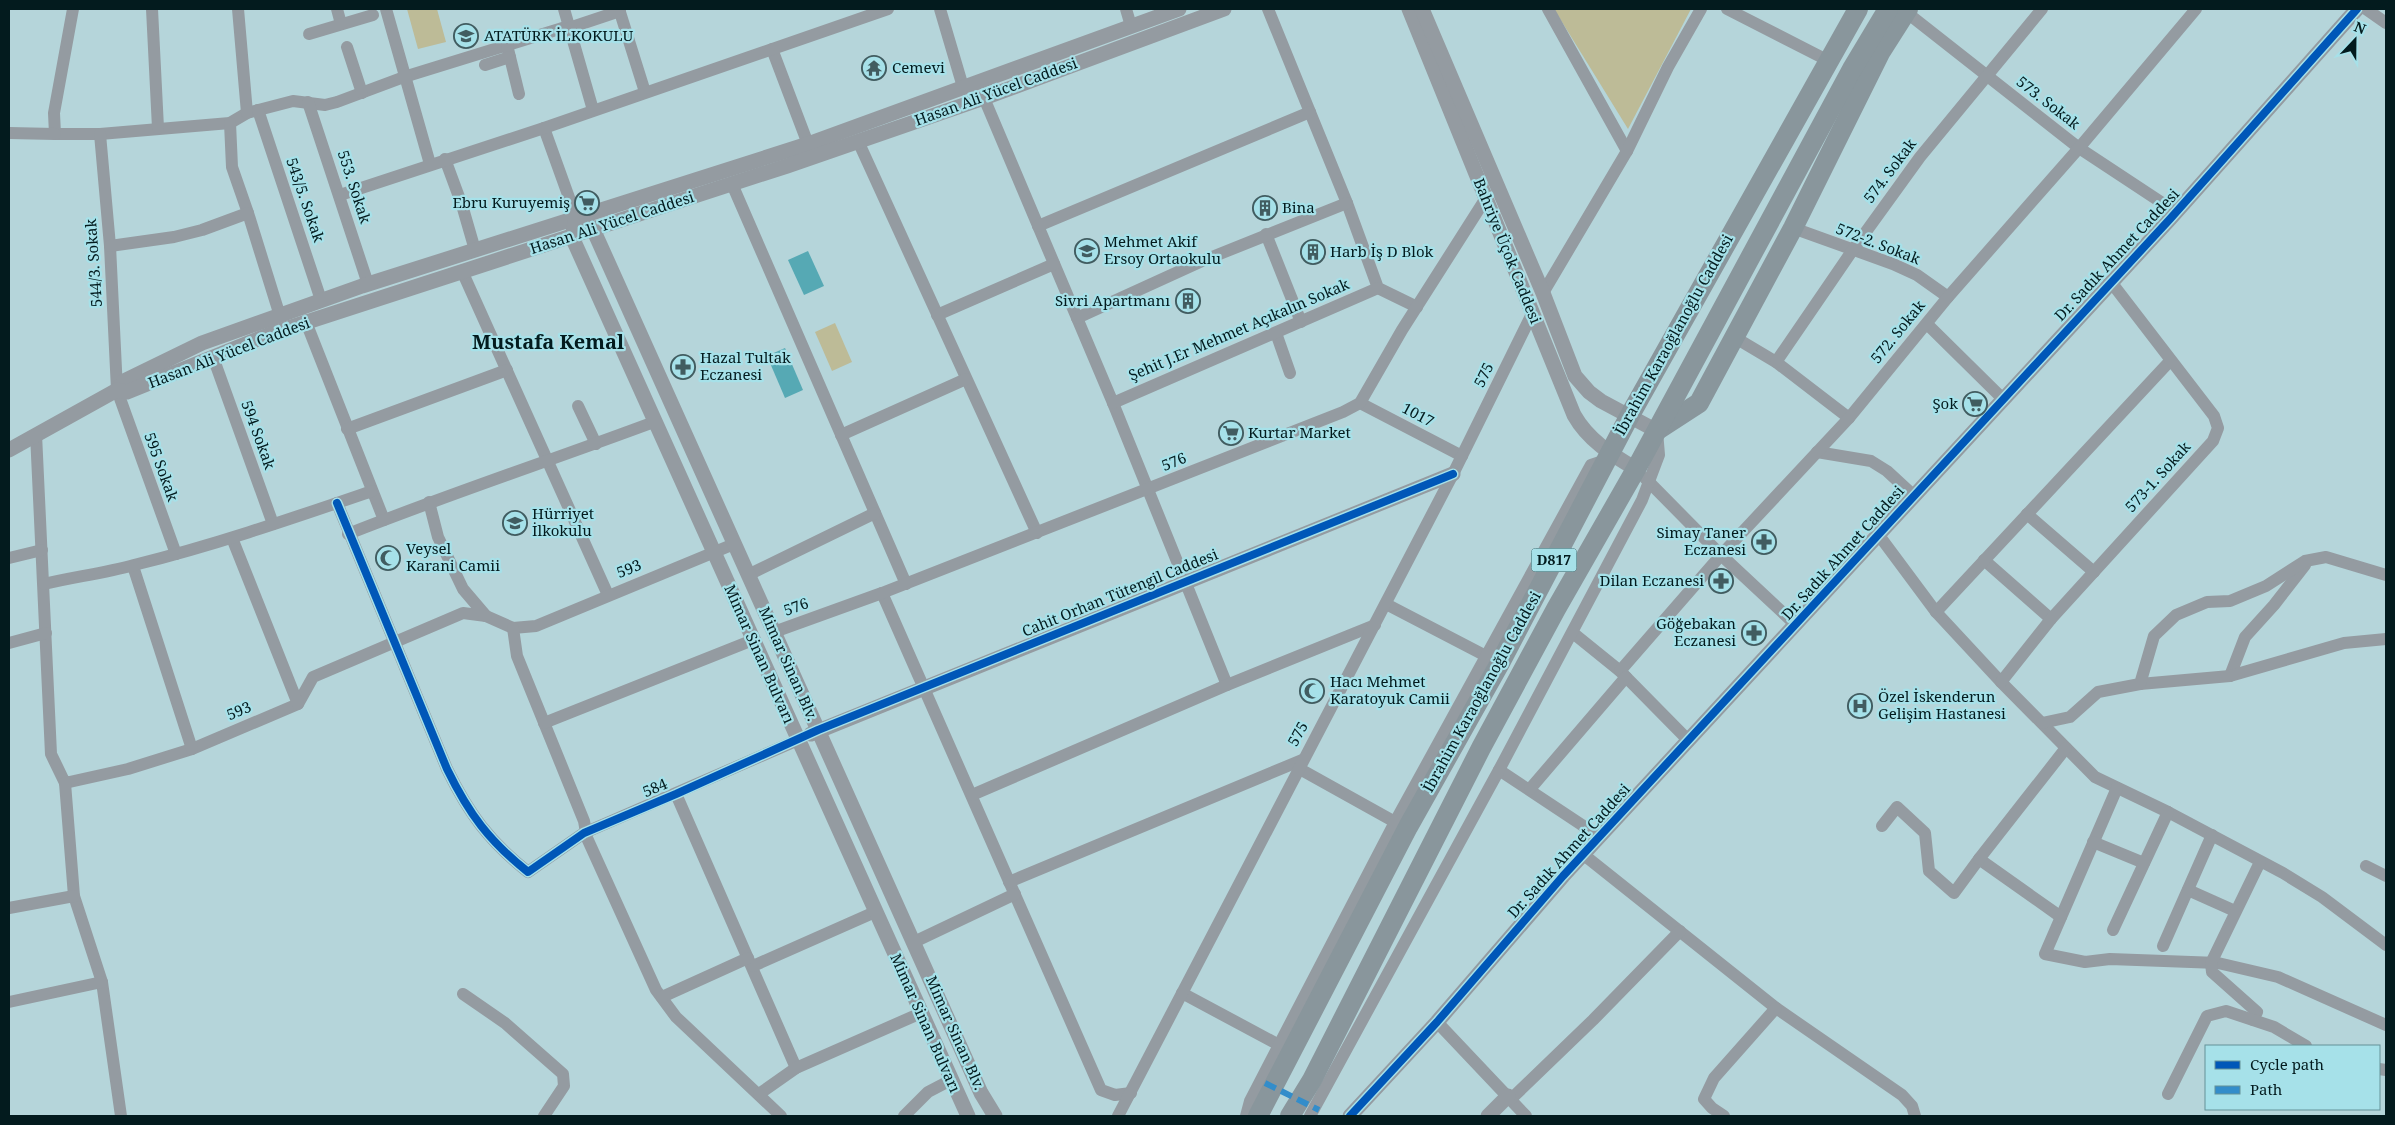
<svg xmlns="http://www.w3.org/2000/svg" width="2395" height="1125" font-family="'Noto Serif',serif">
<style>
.green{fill:#bdbb97}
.water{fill:#56a9b4}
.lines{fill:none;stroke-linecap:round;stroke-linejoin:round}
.minor{stroke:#949ba1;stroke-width:12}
.tertiary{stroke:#949ba1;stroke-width:15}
.trunk{stroke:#89969c;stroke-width:20}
.quiet{stroke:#338dca;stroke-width:6;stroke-dasharray:12 6;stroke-linecap:butt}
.cycleway-casing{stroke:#a6e1e9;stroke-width:11}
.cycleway{stroke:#0057b8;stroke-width:8}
.labels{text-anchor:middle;stroke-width:4.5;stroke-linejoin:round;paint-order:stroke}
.shield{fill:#a6e1e9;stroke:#34565b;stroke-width:1}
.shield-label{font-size:14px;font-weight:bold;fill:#031b1e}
.poi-label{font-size:15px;fill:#031b1e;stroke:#a6e1e9;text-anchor:start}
.street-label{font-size:15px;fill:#031b1e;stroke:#a6e1e9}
.district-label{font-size:20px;font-weight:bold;fill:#031b1e;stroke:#a6e1e9}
</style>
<rect width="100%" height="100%" fill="#b5d5da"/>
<g class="green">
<polygon points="407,9 437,9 446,42 418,49"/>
<polygon points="1554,9 1691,9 1628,129"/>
<polygon points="835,323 852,362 832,371 815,332"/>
</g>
<g class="water">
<polygon points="808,251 824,286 804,295 788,260"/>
<polygon points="785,348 803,390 785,398 767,356"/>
</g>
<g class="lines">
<g class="minor">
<polyline points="73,9 54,113 55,134 100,134 230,123 247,113 293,101 325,105 337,102 404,77 569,26"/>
<polyline points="152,9 158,128"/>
<polyline points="238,9 247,113"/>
<polyline points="337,9 341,24"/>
<polyline points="386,9 430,164"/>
<polyline points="564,9 593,110"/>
<polyline points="619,9 645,92"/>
<polyline points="940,9 963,87"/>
<polyline points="1126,9 1131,26"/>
<polyline points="1268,9 1347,203 1378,288 1417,307"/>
<polyline points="1548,9 1627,151"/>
<polyline points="1727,9 1827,60"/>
<polyline points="2366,9 2386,23"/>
<polyline points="1906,12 2079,148 2176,212"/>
<polyline points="569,28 620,11"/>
<polyline points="309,34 373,15"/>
<polyline points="507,45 519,94"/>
<polyline points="347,47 362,93"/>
<polyline points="772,49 808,144"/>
<polyline points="485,65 510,57"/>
<polyline points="984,98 1113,403 1227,685"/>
<polyline points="308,102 368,284"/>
<polyline points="258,110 321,300"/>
<polyline points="230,123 232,167 248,213"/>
<polyline points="544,128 576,217"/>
<polyline points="9,133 55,134"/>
<polyline points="100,134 110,246 117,390 176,554"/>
<polyline points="858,141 1037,533"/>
<polyline points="445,159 462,205 475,250"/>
<polyline points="732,184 906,584"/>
<polyline points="340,195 544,128 888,9"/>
<polyline points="1038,226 1310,112"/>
<polyline points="1793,228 1893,264 1917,275 1948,297"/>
<polyline points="1266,234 1301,322"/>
<polyline points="110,246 174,237 202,230 248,213 280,316"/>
<polyline points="462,271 608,595"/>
<polyline points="1543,293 1627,151 1668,67 1701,9"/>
<polyline points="937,315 1054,264"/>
<polyline points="1077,318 1202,261 1347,203"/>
<polyline points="306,322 384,520"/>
<polyline points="1927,324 2003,399"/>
<polyline points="1276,333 1290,373"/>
<polyline points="1734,337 1776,362 1849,418"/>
<polyline points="213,357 273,524"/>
<polyline points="1776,362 1852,251 1920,157 2042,9"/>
<polyline points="1113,403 1378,288"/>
<polyline points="1360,403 1462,456"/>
<polyline points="578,406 596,444"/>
<polyline points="347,429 507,370"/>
<polyline points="36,434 51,754 65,783 128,769 192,749 298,704 313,677 463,613 486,616 513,628 536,626 734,544"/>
<polyline points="841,435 966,379"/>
<polyline points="1817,452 1871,461 1887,471 1913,495"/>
<polyline points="1645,478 1721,555 1796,625"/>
<polyline points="429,502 438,537 463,589 486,616"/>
<path d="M 337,503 L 447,769 C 469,814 489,841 528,872 L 584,833 L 798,740"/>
<polyline points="2027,514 2094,572"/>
<path d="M 348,534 C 449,494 552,460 654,422"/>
<polyline points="1878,534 1936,612 2001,682 2095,777 2168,812 2283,873 2322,897 2386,945"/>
<polyline points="232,538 298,704"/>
<polyline points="9,558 42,550"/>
<polyline points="1984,560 2051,619"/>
<polyline points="133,566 192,749"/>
<polyline points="748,575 875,513"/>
<path d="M 44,584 C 74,577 105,573 134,565 C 215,545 293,518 372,491"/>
<polyline points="882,593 1101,1090 1115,1095 1131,1093"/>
<polyline points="1386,604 1486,656"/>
<polyline points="1936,612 2170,361"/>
<polyline points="513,628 517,656 584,821 587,838 656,990 676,1017 781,1116"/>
<polyline points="774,632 882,593 1343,412 1360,403 1402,330 1486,198"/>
<polyline points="1573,633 1620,671 1689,741"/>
<polyline points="9,643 46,633"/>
<polyline points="1620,671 1721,555 1849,418 1948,297 2079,148 2196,9"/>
<polyline points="2230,676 2245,637 2274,605 2305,565"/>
<polyline points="2001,682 2051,619 2213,441 2218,428 2214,416 2111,282"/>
<polyline points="2140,684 2230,676 2344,643 2386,639"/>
<polyline points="544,723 753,640"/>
<polyline points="2042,723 2070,717 2098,692 2140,684 2154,636 2176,615 2207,602 2230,601 2266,586 2305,561 2326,557 2386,575"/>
<polyline points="1298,768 1395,822"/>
<polyline points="1499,770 1600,837"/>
<polyline points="65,783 74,896 102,982 121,1116"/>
<polyline points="2117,788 2045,954 2085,962 2110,959 2218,963 2278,977 2386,1025"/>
<polyline points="1530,789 1626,677"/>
<polyline points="676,794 796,1068"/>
<polyline points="972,795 1227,685 1375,625"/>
<polyline points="1882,826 1897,807 1925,833 1929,871 1954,893 1979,859 2061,917"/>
<polyline points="2093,842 2144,863"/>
<polyline points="1584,855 1776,1008 1902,1095 1912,1106 1915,1116"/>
<polyline points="1979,859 2066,748"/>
<polyline points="2366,866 2386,876"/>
<polyline points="1009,882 1302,760"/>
<polyline points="2188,890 2235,911"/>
<polyline points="9,908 74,896"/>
<polyline points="2113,930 2168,812"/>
<polyline points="914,942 1015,894"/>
<polyline points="2163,946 2212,835"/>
<polyline points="753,966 875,912"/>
<polyline points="1182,993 1279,1045"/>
<polyline points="463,994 505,1023 563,1074 564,1086 544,1116"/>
<polyline points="662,997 748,958"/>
<polyline points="9,1002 102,982"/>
<polyline points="2253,1020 2257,1012 2212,972 2211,963 2260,862"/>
<polyline points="1437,1022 1526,1116"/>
<polyline points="2379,1069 2386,1070"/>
<polyline points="759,1094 796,1068 921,1013"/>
<polyline points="2168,1094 2207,1016 2226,1011 2274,1027 2306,1046"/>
<polyline points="1511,1099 1593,1020 1680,931"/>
<polyline points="904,1116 928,1092 951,1080"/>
<polyline points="1118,1116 1453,474 1532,314"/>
<polyline points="1246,1116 1250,1101 1279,1045 1395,822 1591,465 1606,460"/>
<polyline points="1310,1116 1499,770 1642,500 1659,455 1657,431"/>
<polyline points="1724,1116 1712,1108 1704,1099 1714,1078 1776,1008"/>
</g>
<g class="tertiary">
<path d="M 1409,9 L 1574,415 C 1588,440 1612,455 1636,469"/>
<polyline points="1422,9 1543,293 1575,376 1589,392 1601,401 1657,431"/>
<polyline points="117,390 124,381 202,343 362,286 808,144 1179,9"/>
<polyline points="9,450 117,390 127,392 273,333 787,166 984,98 1224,9"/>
<polyline points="811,734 1453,474"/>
<polyline points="968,1116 572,237 576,217 593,229 981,1093 995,1116"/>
<polyline points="1350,1116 1437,1022 1563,876 2170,219 2357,9"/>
<polyline points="1488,1116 1508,1096"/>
</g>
<g class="trunk">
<polyline points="1659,429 1699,403 1793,228 1880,53 1908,9"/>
<polyline points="1258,1116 1408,827 1500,663 1630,415 1858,9"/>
<polyline points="1290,1116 1312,1080 1481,748 1556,609 1636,469 1852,69 1888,9"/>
</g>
<polyline class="quiet" points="1265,1083 1319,1110"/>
<defs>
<g id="cycleway">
<path d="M 337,503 L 447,769 C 469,814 489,841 528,872 L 584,833 L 676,794 L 818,730 L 1453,474"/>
<polyline points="1350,1116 1437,1022 1563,876 2170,219 2357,9"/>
</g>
</defs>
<use href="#cycleway" class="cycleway-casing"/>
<use href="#cycleway" class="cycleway"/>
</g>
<defs>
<symbol id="school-ring" viewBox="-11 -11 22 22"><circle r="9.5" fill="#a6e1e9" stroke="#415c60" stroke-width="1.5"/><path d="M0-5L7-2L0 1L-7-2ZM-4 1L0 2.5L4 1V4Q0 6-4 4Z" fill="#415c60"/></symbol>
<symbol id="temple-ring" viewBox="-11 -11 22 22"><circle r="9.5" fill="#a6e1e9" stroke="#415c60" stroke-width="1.5"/><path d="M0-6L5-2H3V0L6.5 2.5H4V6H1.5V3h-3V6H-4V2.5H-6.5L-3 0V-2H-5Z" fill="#415c60"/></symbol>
<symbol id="supermarket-ring" viewBox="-11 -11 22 22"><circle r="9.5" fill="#a6e1e9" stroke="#415c60" stroke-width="1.5"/><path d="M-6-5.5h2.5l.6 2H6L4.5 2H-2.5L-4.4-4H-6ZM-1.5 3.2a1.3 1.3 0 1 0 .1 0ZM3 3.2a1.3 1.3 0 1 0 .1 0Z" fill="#415c60"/></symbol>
<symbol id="building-ring" viewBox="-11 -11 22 22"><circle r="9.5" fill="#a6e1e9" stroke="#415c60" stroke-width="1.5"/><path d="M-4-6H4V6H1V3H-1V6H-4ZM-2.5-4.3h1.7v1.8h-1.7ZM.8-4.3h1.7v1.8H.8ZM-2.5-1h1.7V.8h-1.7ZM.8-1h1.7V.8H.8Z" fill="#415c60"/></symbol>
<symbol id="pharmacy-ring" viewBox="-11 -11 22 22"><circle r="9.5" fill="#a6e1e9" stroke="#415c60" stroke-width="1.5"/><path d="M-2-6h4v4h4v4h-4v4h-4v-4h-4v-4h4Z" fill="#415c60"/></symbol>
<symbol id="mosque-ring" viewBox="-11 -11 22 22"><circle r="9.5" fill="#a6e1e9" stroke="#415c60" stroke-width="1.5"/><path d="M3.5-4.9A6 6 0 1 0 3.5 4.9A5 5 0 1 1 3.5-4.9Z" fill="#415c60"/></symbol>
<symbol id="hospital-ring" viewBox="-11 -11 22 22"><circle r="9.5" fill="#a6e1e9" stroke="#415c60" stroke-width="1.5"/><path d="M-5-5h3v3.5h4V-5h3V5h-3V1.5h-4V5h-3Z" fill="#415c60"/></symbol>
</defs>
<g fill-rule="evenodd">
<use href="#school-ring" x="452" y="22" width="28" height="28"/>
<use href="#temple-ring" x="860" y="54" width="28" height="28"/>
<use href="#supermarket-ring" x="573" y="189" width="28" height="28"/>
<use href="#building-ring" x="1251" y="194" width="28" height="28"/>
<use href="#school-ring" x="1073" y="237" width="28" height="28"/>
<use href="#building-ring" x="1299" y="238" width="28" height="28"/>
<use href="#building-ring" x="1174" y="287" width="28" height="28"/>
<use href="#pharmacy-ring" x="669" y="353" width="28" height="28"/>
<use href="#supermarket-ring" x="1961" y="390" width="28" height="28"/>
<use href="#supermarket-ring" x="1217" y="419" width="28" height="28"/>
<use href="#school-ring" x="501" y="509" width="28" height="28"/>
<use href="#pharmacy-ring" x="1750" y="528" width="28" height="28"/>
<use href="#mosque-ring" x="374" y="544" width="28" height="28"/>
<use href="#pharmacy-ring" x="1707" y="567" width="28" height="28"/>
<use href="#pharmacy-ring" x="1740" y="619" width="28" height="28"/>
<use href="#mosque-ring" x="1298" y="677" width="28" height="28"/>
<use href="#hospital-ring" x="1846" y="692" width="28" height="28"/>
</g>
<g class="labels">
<rect class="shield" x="1531.5" y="548.5" width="45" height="23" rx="4"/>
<g class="shield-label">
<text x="1554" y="565">D817</text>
</g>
<g class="poi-label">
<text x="484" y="41">ATATÜRK İLKOKULU</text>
<text x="892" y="73">Cemevi</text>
<text x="570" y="208" text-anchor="end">Ebru Kuruyemiş</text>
<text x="1282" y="213">Bina</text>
<text x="1104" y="247">Mehmet Akif<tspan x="1104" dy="17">Ersoy Ortaokulu</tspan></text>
<text x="1330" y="257">Harb İş D Blok</text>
<text x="1170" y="306" text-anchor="end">Sivri Apartmanı</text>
<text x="700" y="363">Hazal Tultak<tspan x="700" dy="17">Eczanesi</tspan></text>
<text x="1958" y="409" text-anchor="end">Şok</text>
<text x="1248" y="438">Kurtar Market</text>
<text x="532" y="519">Hürriyet<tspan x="532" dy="17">İlkokulu</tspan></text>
<text x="1746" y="538" text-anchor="end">Simay Taner<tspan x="1746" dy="17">Eczanesi</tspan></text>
<text x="406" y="554">Veysel<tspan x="406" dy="17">Karani Camii</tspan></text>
<text x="1704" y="586" text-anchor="end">Dilan Eczanesi</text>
<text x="1736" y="629" text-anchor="end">Göğebakan<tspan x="1736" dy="17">Eczanesi</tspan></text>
<text x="1330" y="687">Hacı Mehmet<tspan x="1330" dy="17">Karatoyuk Camii</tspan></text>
<text x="1878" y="702">Özel İskenderun<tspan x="1878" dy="17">Gelişim Hastanesi</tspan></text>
</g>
<g class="street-label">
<text transform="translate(996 92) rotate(-20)" y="5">Hasan Ali Yücel Caddesi</text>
<text transform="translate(2048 103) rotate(38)" y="5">573. Sokak</text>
<text transform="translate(1890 171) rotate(-53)" y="5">574. Sokak</text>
<text transform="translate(354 187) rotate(72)" y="5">553. Sokak</text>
<text transform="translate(305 200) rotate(71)" y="5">543/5. Sokak</text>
<text transform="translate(612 223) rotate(-18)" y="5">Hasan Ali Yücel Caddesi</text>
<text transform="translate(1878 244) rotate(21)" y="5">572-2. Sokak</text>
<text transform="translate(1507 251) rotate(68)" y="5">Bahriye Üçok Caddesi</text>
<text transform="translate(2117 255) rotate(-47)" y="5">Dr. Sadık Ahmet Caddesi</text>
<text transform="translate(94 263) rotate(-94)" y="5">544/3. Sokak</text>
<text transform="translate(1239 330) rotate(-23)" y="5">Şehit J.Er Mehmet Açıkalın Sokak</text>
<text transform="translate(1898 332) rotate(-51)" y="5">572. Sokak</text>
<text transform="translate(1674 335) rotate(-61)" y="5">İbrahim Karaoğlanoğlu Caddesi</text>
<text transform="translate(229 353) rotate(-21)" y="5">Hasan Ali Yücel Caddesi</text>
<text transform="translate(1484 375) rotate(-64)" y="5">575</text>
<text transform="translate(1418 415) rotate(28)" y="5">1017</text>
<text transform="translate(258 435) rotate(70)" y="5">594 Sokak</text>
<text transform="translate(1174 462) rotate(-22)" y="5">576</text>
<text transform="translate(161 467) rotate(70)" y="5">595 Sokak</text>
<text transform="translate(2158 477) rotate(-48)" y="5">573-1. Sokak</text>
<text transform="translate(1843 553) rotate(-48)" y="5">Dr. Sadık Ahmet Caddesi</text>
<text transform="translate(629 569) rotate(-22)" y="5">593</text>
<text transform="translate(1120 593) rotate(-22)" y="5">Cahit Orhan Tütengil Caddesi</text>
<text transform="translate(796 607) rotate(-20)" y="5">576</text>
<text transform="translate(759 654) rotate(66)" y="5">Mimar Sinan Bulvarı</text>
<text transform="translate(788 664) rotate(66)" y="5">Mimar Sinan Blv.</text>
<text transform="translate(1482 692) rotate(-61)" y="5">İbrahim Karaoğlanoğlu Caddesi</text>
<text transform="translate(239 711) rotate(-23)" y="5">593</text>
<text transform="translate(1298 734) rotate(-62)" y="5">575</text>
<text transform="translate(655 788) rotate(-23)" y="5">584</text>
<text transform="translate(1569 851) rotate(-48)" y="5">Dr. Sadık Ahmet Caddesi</text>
<text transform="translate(925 1023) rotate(66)" y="5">Mimar Sinan Bulvarı</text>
<text transform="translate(955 1033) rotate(66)" y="5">Mimar Sinan Blv.</text>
</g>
<g class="district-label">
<text x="548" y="349">Mustafa Kemal</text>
</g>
</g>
<rect width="2395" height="1125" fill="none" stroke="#031b1e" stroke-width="20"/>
<rect x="2205" y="1045" width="175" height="65" fill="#a6e1e9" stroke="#659298"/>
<rect x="2215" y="1061" width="25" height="8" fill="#0057b8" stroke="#659298"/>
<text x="2250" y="1070" font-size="15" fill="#031b1e">Cycle path</text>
<rect x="2215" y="1086" width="25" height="8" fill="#338dca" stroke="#659298"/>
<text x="2250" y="1095" font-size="15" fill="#031b1e">Path</text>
<g transform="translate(2355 40) rotate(22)" stroke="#a6e1e9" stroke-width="4" paint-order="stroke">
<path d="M0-4L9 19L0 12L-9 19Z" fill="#031b1e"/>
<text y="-8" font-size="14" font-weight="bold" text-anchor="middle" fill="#031b1e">N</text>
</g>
</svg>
